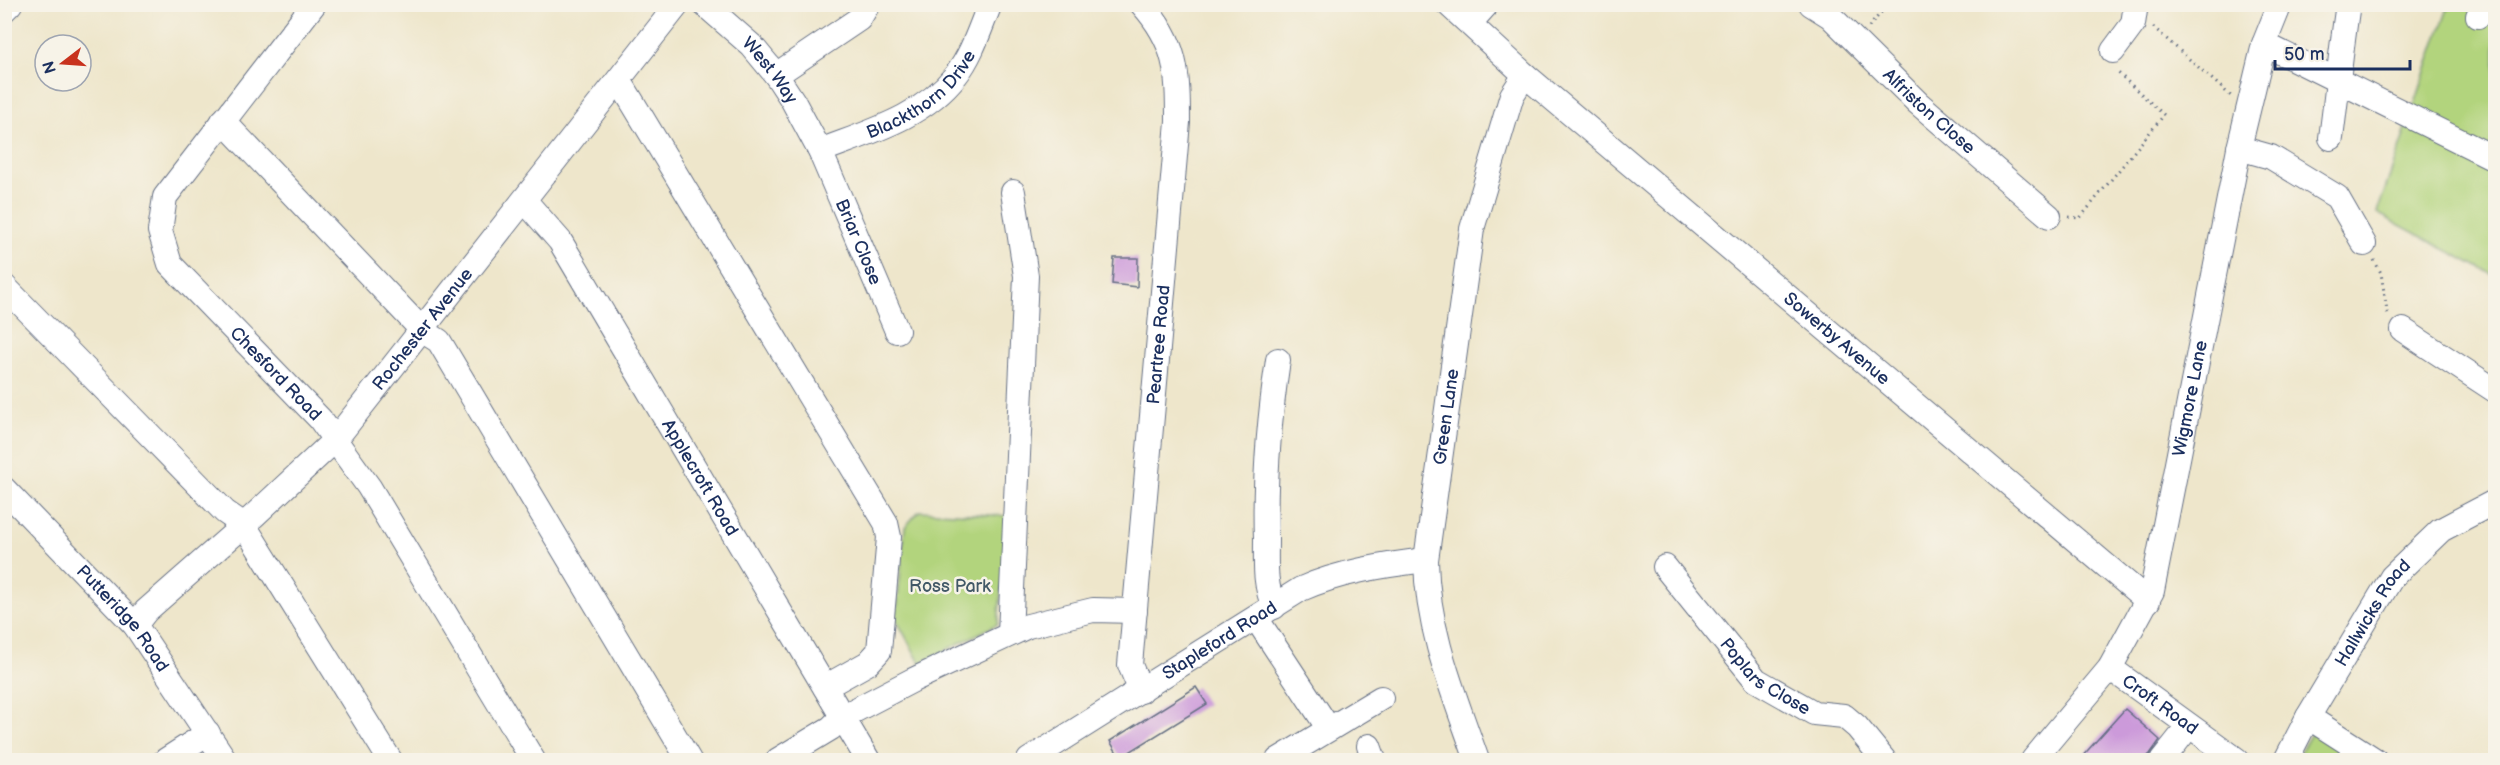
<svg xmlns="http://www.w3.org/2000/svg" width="2500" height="765" font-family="'Balsamiq Sans',sans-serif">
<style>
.green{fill:#b2d47d;stroke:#66826e;stroke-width:1.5}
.building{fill:#cc9ada}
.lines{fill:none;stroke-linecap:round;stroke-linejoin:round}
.minor-casing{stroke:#656f84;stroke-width:26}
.path{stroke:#656f84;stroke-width:3;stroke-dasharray:1.5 4.5;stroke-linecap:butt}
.minor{stroke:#fff;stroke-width:24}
.labels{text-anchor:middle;stroke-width:5;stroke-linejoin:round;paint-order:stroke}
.street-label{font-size:18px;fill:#1b2f5e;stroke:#f7f3e8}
.park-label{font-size:18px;fill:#415866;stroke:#f7f3e8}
</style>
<rect width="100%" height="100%" fill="#f7f3e8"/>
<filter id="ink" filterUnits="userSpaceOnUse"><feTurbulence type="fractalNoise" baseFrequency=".0167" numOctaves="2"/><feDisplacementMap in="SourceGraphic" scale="12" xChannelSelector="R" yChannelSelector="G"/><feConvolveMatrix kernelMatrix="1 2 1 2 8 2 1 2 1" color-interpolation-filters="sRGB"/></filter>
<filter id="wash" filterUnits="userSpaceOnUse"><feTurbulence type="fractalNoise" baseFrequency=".008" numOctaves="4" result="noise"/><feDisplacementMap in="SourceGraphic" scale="24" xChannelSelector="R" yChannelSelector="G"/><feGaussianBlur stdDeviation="1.35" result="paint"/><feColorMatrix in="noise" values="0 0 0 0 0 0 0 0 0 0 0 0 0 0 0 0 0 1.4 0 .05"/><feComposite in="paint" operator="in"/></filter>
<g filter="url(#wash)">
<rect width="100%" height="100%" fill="#eee6cb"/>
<g class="green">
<polygon points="2449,5 2495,5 2495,276 2377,213"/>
<polygon points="919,511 1008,516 998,624 920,663 896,619 905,527"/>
<polygon points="2312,732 2358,760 2295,760"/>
</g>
<g id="blocks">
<g class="building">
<polygon points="1114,258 1138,258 1137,287 1112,284"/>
<polygon points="1196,687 1207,704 1120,758 1110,741"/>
<polygon points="2125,709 2160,740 2150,754 2143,760 2079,760"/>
</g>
</g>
</g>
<g filter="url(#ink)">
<use href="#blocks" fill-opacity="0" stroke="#656f84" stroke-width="1.5"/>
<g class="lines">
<defs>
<g id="minor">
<path id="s1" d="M 314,4 L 165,197 L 160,231 L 170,264 L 320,419 L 335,440 L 369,487 L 533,760"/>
<path id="s2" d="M 704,4 L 752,46 L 776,75 L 793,101 L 820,151 L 897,331"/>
<path id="s3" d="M 1448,4 L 1525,75 L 2148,601"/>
<path id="s4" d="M 1811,4 L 1830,16 L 1918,103 L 2049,216"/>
<polyline points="4,10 10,4"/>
<polyline points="2478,16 2484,4"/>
<polyline points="1470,23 1487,4"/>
<polyline points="2264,44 2496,159"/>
<polyline points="2113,51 2133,24 2136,4"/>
<polyline points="776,75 859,19 868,4"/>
<polyline points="619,80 886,523 889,537 879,651 868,663 825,687"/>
<polyline points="223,121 423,331 439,341 689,760"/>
<path d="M 2331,138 C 2337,94 2341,49 2348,4"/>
<polyline points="2239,148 2271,157 2337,197 2364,244"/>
<path id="s5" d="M 820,151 C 869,132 922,118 956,75 C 972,55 980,28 990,4"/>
<path id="s6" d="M 525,201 L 560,241 L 868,760"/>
<polyline points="4,286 225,512 244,525 390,760"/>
<polyline points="2403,330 2496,391"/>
<path id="s7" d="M 4,489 L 135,625 L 225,760"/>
<path id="s8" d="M 1665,567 L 1756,680 L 1814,713 L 1844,716 L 1857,727 L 1884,760"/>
<path d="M 1274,607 C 1264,583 1266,564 1266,539 C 1264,479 1269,420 1278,360"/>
<polyline points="1256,618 1329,729"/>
<path id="s9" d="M 135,625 L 146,611 L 244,525 L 335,440 L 678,4"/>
<polyline points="1010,634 1026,276 1013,192"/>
<path id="s10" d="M 2110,668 L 2237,760"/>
<path id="s11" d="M 1141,691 L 1130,665 L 1178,122 C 1178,72 1177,43 1142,4"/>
<polyline points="2308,717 2375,760"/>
<polyline points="1369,746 1374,760"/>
<polyline points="166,760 208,733"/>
<polyline points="778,760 831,728 842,717 913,680 1028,626 1093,610 1135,611"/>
<path id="s12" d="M 1029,760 L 1301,589 C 1339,572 1384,565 1426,560"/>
<polyline points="1278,760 1381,698"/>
<path id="s13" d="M 1477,760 C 1454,694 1427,631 1426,560 L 1472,229 L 1512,95 L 1525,75"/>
<path id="s14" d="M 2033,760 L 2110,668 L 2152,591 L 2239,148 L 2264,44 L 2280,4"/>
<polyline points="2162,760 2189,726"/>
<path id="s15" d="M 2286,760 L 2308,717 L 2392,577 L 2441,530 L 2496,501"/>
</g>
</defs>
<use href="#minor" class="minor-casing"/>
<g class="path">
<polyline points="1869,27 1888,4"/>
<polyline points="2153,27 2231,96"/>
<polyline points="2069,217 2080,218 2164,115 2116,71"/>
<polyline points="2374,260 2381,273 2388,317"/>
</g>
<use href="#minor" class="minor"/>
</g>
</g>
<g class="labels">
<g class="street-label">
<text dy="6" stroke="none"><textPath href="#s2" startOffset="94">West Way</textPath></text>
<text dy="6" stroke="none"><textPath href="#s5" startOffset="118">Blackthorn Drive</textPath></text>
<text dy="6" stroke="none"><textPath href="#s4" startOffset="160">Alfriston Close</textPath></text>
<text dy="6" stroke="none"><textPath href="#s2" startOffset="288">Briar Close</textPath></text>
<text dy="6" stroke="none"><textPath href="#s9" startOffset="414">Rochester Avenue</textPath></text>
<text dy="6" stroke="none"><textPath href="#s3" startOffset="513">Sowerby Avenue</textPath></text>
<text dy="6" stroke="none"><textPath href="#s11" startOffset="350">Peartree Road</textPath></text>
<text dy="6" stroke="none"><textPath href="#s1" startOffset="465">Chesford Road</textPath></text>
<text dy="6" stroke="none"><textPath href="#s14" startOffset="404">Wigmore Lane</textPath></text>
<text dy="6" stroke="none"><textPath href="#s13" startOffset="352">Green Lane</textPath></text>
<text dy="6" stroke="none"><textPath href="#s6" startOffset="328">Applecroft Road</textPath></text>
<text dy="6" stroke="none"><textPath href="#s15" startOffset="171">Hallwicks Road</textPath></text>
<text dy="6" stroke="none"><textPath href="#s7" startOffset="176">Putteridge Road</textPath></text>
<text dy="6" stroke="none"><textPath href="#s12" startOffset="225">Stapleford Road</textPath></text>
<text dy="6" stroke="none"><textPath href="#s8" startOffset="150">Poplars Close</textPath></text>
<text dy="6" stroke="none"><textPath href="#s10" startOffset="62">Croft Road</textPath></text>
</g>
<g class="park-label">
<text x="950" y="592">Ross Park</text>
</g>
</g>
<rect width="2500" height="765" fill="none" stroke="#f7f3e8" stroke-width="24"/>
<g transform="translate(63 63) rotate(253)"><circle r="28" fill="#f7f3e8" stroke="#9fa5b1" stroke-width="1.5"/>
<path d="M0-4.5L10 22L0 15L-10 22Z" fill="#c8321e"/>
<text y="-9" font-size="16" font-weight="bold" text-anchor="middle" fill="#1b2f5e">N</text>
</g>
<path d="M2275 60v9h135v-9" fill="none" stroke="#1b2f5e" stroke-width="3"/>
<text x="2284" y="60" font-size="18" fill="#1b2f5e" stroke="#f7f3e8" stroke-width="4.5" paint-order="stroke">50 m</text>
</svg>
